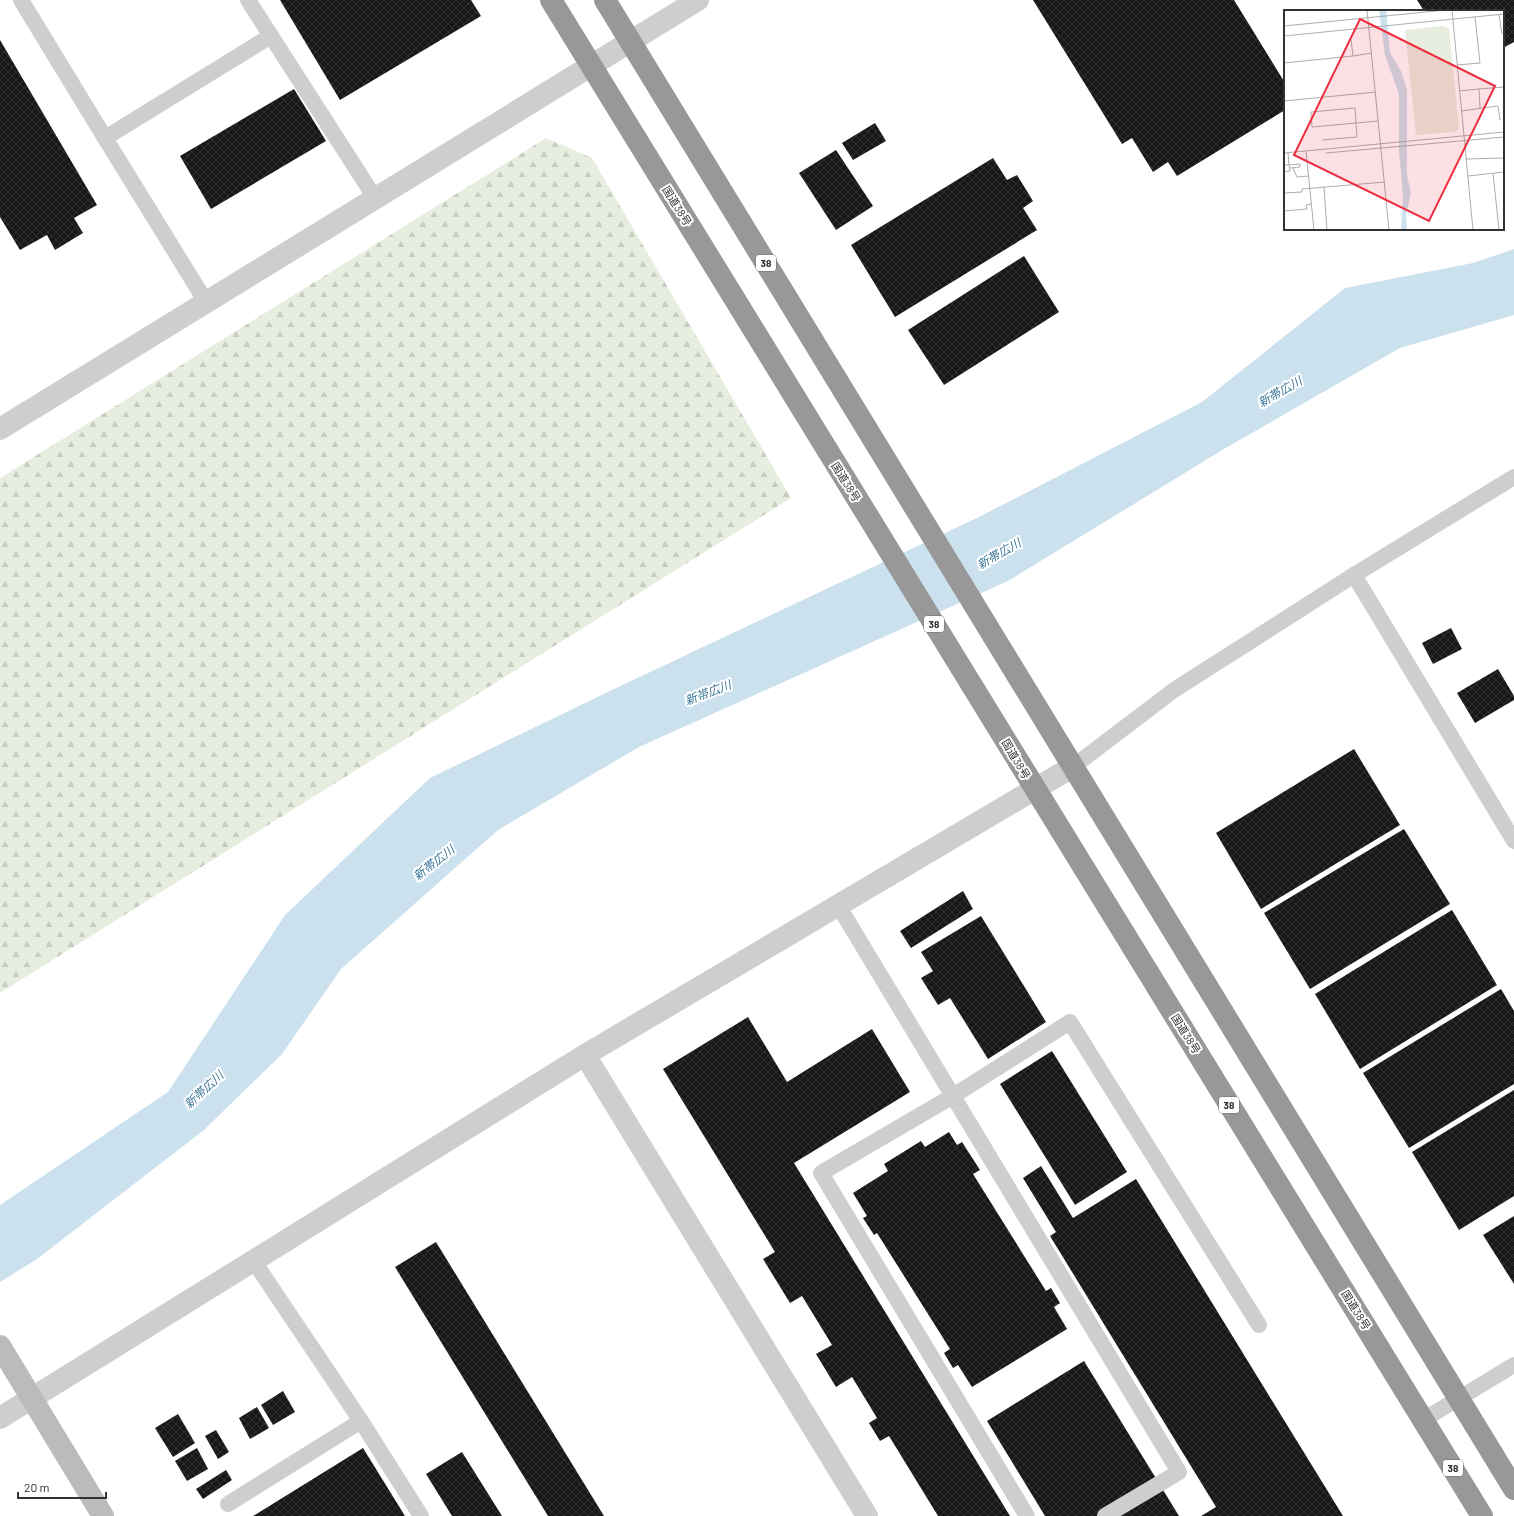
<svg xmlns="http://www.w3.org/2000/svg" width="1514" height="1516" font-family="Barlow,'Noto Sans JP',sans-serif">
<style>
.forest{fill:url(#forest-firs)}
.water{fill:#cbe1ee}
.building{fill:url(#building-cross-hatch)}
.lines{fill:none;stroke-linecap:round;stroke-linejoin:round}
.lane{stroke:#cecece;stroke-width:16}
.street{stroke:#cecece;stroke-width:22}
.secondary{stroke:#bbb;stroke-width:22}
.highway{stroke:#989898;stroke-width:22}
.labels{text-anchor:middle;stroke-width:4;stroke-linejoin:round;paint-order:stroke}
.shield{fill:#fff;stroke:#6f6f6f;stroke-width:1}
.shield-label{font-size:10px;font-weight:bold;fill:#313131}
.street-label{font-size:11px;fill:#313131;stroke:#fff}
.water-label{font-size:12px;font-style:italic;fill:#3a7698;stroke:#fff}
.inset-road{fill:none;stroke:#adadad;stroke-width:1}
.view{fill:#ed2e41;fill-opacity:0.15;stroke:#ed2e41;stroke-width:2}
.inset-edge{fill:none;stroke:#313131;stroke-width:2}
</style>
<defs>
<pattern id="forest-firs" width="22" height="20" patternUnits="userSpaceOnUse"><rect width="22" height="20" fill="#e8eedf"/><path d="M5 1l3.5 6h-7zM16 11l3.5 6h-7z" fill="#c7cdc0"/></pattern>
<pattern id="building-cross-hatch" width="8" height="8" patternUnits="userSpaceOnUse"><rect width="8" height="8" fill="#181818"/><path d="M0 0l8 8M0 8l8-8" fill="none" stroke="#313131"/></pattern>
</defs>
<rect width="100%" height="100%" fill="#fff"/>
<polygon class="forest" points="546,138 592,158 791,498 0,993 0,478"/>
<polygon class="water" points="1514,249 1514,315 1400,348 1224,449 1008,581 639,747 498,830 341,969 282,1054 204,1130 37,1259 0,1282 0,1205 168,1092 285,915 430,778 612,690 979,517 1202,402 1345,288 1473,263"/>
<g class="building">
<polygon points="280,0 471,0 481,16 340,100"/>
<polygon points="1033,0 1234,0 1285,83 1285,110 1177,176 1168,162 1153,172 1132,138 1122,144"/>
<polygon points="1417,0 1514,0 1514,42 1503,48 1503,11 1424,11"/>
<polygon points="0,40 97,205 74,218 83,233 55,250 47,235 20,250 0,217"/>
<polygon points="294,89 326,141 211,209 180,156"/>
<polygon points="875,123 886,141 853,160 842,143"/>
<polygon points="836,150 873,206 836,230 799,173"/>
<polygon points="993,158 1007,180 1017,175 1033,201 1023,208 1037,230 895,317 851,245"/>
<polygon points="1024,256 1059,312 944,385 908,330"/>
<polygon points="1451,628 1462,649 1433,664 1422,643"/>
<polygon points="1498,669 1514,696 1514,700 1475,723 1457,693"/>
<polygon points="1354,749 1400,825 1261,909 1216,833"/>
<polygon points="1404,829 1450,904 1310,989 1264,913"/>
<polygon points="963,891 973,909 911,948 900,931"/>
<polygon points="1452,910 1497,985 1360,1069 1315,994"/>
<polygon points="981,916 1046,1022 988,1059 950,998 938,1005 921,978 933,971 921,952"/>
<polygon points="1501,989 1514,1011 1514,1084 1409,1148 1363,1073"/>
<polygon points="748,1017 787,1082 872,1029 910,1092 794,1163 1010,1516 938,1516 889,1436 880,1441 869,1423 877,1418 852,1377 836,1387 816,1354 832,1345 802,1296 790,1303 763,1259 775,1252 663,1069"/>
<polygon points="1052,1051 1127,1172 1075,1205 1000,1084"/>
<polygon points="1514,1090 1514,1196 1459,1230 1412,1152"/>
<polygon points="949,1132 957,1145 962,1142 980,1170 973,1174 1046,1291 1051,1288 1060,1303 1054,1307 1067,1329 972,1387 958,1365 953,1368 944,1353 950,1349 877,1233 874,1235 863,1218 867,1216 853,1193 888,1171 884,1164 921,1141 925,1147"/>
<polygon points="1041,1166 1073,1218 1136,1179 1343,1516 1201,1516 1216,1507 1050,1236 1056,1232 1023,1178"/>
<polygon points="1514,1216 1514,1284 1483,1235"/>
<polygon points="436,1242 604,1516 548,1516 395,1267"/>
<polygon points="1084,1361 1179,1516 1045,1516 987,1421"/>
<polygon points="283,1391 295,1412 273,1425 261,1405"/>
<polygon points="257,1407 269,1428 250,1439 239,1418"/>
<polygon points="178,1414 195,1443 173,1457 155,1428"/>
<polygon points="216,1430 229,1452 218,1459 205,1436"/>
<polygon points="197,1448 208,1469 187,1481 175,1461"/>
<polygon points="363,1448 405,1516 253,1516"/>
<polygon points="462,1452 502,1516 452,1516 426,1474"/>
<polygon points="226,1470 232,1480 203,1499 196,1489"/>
</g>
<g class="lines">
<g class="lane">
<polyline points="21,0 105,138"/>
<polyline points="248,0 375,198"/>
<polyline points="206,302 105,138 271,36"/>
<polyline points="1354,575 1514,841"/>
<polyline points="1074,766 1174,690 1354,575 1514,477"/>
<polyline points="838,905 1179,1472 1105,1516"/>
<polyline points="1423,1420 1514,1365"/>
<polyline points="361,1421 421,1516"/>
<polyline points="228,1504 361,1421 253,1260"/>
<polyline points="1027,1516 821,1173 953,1096 1070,1022 1259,1325"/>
</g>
<g class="street">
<polyline points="0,429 698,0"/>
<polyline points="585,1055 867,1516"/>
<polyline points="0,1418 585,1055 1074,766"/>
</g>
<polyline class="secondary" points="0,1346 103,1516"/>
<g class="highway">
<polyline points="551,0 1482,1516"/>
<polyline points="605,0 1514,1489"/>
</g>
</g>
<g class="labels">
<g class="shield">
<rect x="756" y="255" width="20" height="16" rx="3"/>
<rect x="924" y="616" width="20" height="16" rx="3"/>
<rect x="1219" y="1097" width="20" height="16" rx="3"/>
<rect x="1443" y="1460" width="20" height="16" rx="3"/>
</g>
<g class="shield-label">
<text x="766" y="267">38</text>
<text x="934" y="628">38</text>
<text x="1229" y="1109">38</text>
<text x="1453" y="1472">38</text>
</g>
<g class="street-label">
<text transform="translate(677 206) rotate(58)" y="4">国道38号</text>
<text transform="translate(846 482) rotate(58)" y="4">国道38号</text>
<text transform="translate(1016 759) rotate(59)" y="4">国道38号</text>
<text transform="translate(1186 1034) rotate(58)" y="4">国道38号</text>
<text transform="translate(1356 1310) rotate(58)" y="4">国道38号</text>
</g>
<g class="water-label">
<text transform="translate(1280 392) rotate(-30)" y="4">新帯広川</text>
<text transform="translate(999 554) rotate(-30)" y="4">新帯広川</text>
<text transform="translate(708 693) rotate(-21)" y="4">新帯広川</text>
<text transform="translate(434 863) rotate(-38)" y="4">新帯広川</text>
<text transform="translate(204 1090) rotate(-43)" y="4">新帯広川</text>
</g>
</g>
<g transform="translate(1284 10)">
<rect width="220" height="220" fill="#fff"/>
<path d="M 157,16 L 165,18 L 175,119 L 171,122 L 132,125 L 121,20 Z" fill="#e8eedf"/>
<path d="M 95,0 L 102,0 L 106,43 L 117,61 L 123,80 L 123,166 L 127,183 L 122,205 L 123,220 L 117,220 L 119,186 L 115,141 L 115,84 L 101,45 Z" fill="#cbe1ee"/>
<path class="inset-road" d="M 83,0 L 105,220M 168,0 L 189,220M 215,5 L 218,24M 0,16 L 162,0M 0,26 L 220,4M 67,30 L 69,46 L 88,43M 0,53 L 69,46M 173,55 L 196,53 L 191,7M 195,79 L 220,77M 175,81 L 195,79 L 196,98M 0,91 L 92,82M 177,101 L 214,96 L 216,110M 38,130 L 73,127 L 72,113 L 71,98 L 27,102 L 28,117 L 94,111M 22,141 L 30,220M 0,143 L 220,122M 42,143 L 220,127M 182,149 L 220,148M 0,155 L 5,155 L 4,143M 9,158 L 13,167 L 25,166M 0,162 L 6,161 L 5,155 L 16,154 L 16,157 L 6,158M 209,163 L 215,220M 184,166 L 220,162M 40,177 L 43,220M 0,183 L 18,182 L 18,179 L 101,172M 0,201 L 23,199 L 22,195 L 27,194"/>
<path class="view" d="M 76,9 L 211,76 L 145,211 L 10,145 Z"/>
<rect width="220" height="220" class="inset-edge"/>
</g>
<path d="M18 1492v6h88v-6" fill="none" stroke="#313131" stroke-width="2"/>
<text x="24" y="1492" font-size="12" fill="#313131" stroke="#ffffff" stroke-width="3" paint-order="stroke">20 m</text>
</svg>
